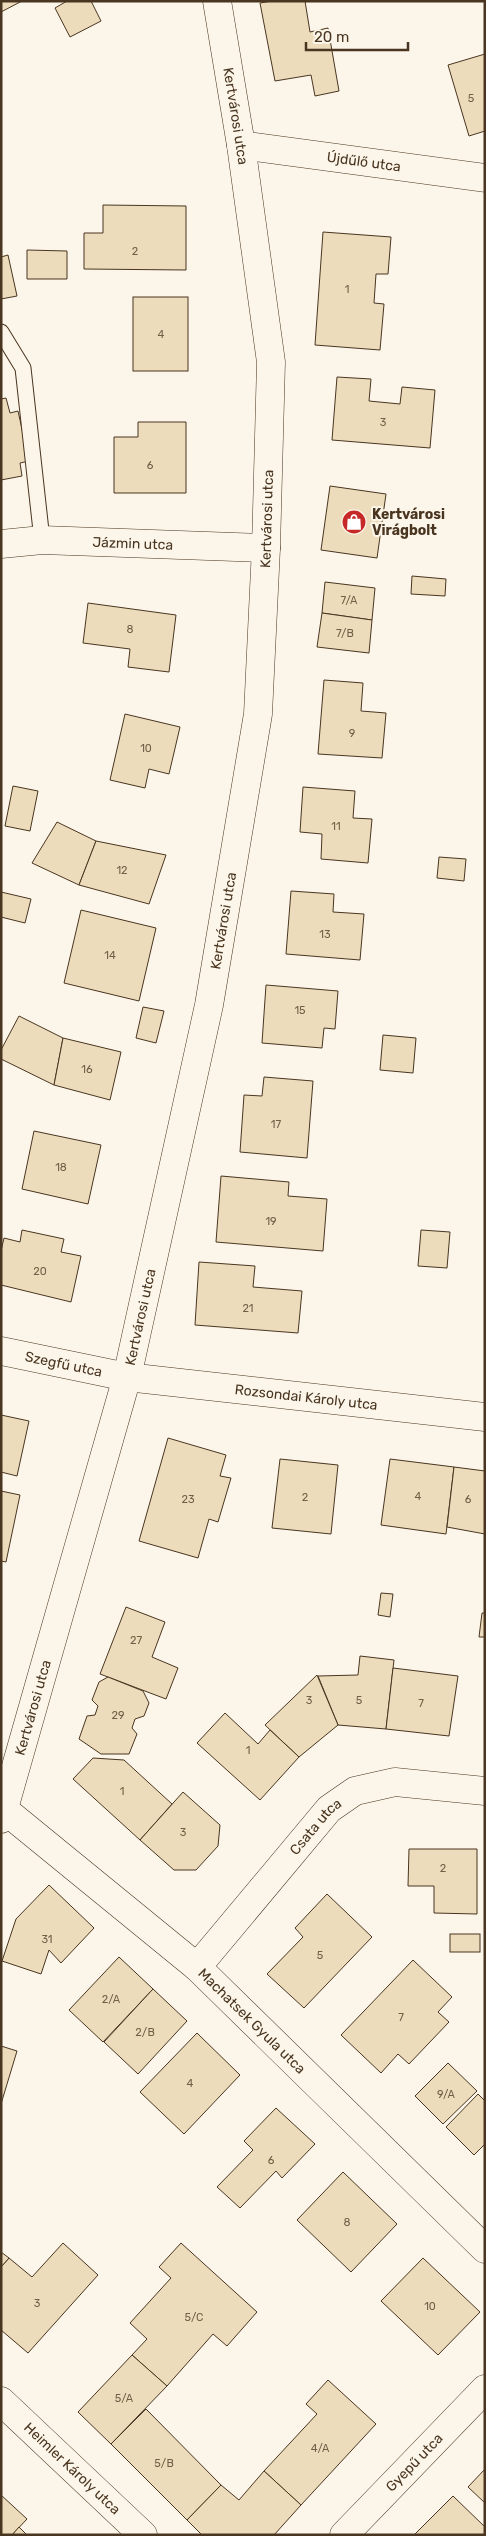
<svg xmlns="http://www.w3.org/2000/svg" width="486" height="2536" font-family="Rubik,sans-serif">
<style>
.building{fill:#ecdcbc;stroke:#4a3520}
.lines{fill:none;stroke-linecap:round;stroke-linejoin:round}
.lane-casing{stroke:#4a3520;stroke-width:17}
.street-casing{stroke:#4a3520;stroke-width:29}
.lane{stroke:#fbf6e9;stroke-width:15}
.street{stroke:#fbf6e9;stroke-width:28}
.labels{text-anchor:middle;stroke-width:4;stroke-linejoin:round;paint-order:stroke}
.number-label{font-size:11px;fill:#725f47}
.street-label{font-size:14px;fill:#4a3520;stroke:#fbf6e9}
.poi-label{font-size:14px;font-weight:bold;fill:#4a3520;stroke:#fbf6e9;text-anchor:start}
</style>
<rect width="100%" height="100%" fill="#fbf6e9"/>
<g class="building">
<polygon points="1,1 22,1 1,12"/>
<polygon points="67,1 91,1 101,21 70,37 55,8"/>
<polygon points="272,1 305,1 310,32 328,28 339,91 315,96 311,75 275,81 260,3"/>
<polygon points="485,54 485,131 469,136 448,65"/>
<polygon points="103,205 186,206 186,270 84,269 84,233 103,233"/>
<polygon points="323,232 391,237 388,274 376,274 374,303 384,304 380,350 315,345"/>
<polygon points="27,250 67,251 67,279 27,279"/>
<polygon points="8,255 17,296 1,299 1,257"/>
<rect x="133" y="297" width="55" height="74"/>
<polygon points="337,377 371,379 369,401 400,404 402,387 435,390 430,448 332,440"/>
<polygon points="6,398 10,413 18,411 29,461 20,463 22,476 1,480 1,399"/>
<polygon points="138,422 186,422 186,493 114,493 114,437 138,437"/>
<polygon points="330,486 386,494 377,558 321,550"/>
<polygon points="412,576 446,579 445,596 411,594"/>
<polygon points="325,582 375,588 372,620 322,613"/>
<polygon points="88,603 176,615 169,672 128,667 130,649 83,643"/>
<polygon points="322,613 372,620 369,653 317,647"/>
<polygon points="324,680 363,683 361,711 386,713 382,758 318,754"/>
<polygon points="125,714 180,727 169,774 149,769 145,788 110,780"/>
<polygon points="13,786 38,791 30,831 5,826"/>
<polygon points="303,787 355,791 353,818 372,819 368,863 321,859 322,834 300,832"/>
<polygon points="57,822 96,841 79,885 32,863"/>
<polygon points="96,841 166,855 149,904 79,885"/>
<polygon points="439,857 466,859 464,881 437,878"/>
<polygon points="291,891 334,894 333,912 364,914 360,960 286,954"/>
<polygon points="1,892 31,899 25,923 1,917"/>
<polygon points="81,910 156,928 139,1001 64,983"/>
<polygon points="266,985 338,991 335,1029 324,1028 322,1048 262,1043"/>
<polygon points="143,1007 164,1011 156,1043 136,1038"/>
<polygon points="19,1016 63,1038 54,1085 1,1059 1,1050"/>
<polygon points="383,1035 416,1038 413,1073 380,1070"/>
<polygon points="63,1038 121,1052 110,1100 54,1085"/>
<polygon points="264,1077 313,1081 307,1158 240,1152 244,1095 262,1096"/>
<polygon points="34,1131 101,1145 88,1204 22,1189"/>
<polygon points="221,1176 289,1182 288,1196 327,1199 323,1251 216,1242"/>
<polygon points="22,1230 64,1239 61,1252 81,1256 71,1302 1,1285 1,1251 4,1238 20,1242"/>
<polygon points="421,1230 450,1232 447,1268 418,1266"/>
<polygon points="199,1262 255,1266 253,1287 302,1291 298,1333 195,1325"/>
<polygon points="1,1415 29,1421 17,1476 1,1472"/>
<polygon points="168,1438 226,1455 220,1476 231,1478 218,1522 209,1519 198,1558 139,1541"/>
<polygon points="280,1459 338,1465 331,1534 272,1528"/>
<polygon points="390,1459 454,1467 446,1534 381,1525"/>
<polygon points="454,1467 485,1471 485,1534 447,1527"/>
<polygon points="1,1491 20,1495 6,1562 1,1561"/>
<polygon points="381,1593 393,1594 390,1617 378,1615"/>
<polygon points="126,1607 165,1622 152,1657 178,1668 166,1699 100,1674"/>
<polygon points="482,1613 485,1613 485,1637 479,1637"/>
<polygon points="360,1656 394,1660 386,1729 338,1725 318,1676 358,1675"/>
<polygon points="393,1668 458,1676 449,1736 386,1729"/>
<polygon points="317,1675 338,1725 299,1757 265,1725"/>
<polygon points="108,1677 143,1691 149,1703 144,1716 135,1719 132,1728 137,1734 129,1754 101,1754 79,1739 87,1716 95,1715 98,1706 92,1700 99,1682"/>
<polygon points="225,1713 258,1744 270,1730 299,1757 260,1800 197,1743"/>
<polygon points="93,1758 124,1760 172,1804 140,1840 73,1779"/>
<polygon points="183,1792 220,1825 218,1846 196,1870 174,1870 140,1840"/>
<polygon points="409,1849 477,1849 477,1914 434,1913 434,1886 408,1886"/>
<polygon points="49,1885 94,1928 61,1963 49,1950 41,1974 2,1961 16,1919"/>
<polygon points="327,1894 372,1937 304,2008 267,1974 303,1937 295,1928"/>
<rect x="450" y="1934" width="30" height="18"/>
<polygon points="119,1957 153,1989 103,2042 69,2010"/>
<polygon points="413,1960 452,1997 438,2012 449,2022 409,2064 398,2054 381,2073 341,2035"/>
<polygon points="153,1989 187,2021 138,2074 104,2042"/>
<polygon points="197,2033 240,2075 184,2134 140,2092"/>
<polygon points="1,2046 17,2051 1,2104"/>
<polygon points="448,2063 477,2091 443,2124 415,2096"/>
<polygon points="478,2094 485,2101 485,2144 474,2155 446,2127"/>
<polygon points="276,2108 315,2144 282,2178 276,2171 240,2208 217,2187 253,2150 244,2141"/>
<polygon points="343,2172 397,2224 351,2272 297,2220"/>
<polygon points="63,2243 98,2275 28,2353 1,2330 1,2267 9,2258 32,2277"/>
<polygon points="181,2243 257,2312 227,2346 213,2334 167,2386 132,2355 147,2339 130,2323 171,2278 159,2267"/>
<polygon points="1,2252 9,2258 1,2267"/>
<polygon points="423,2258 480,2312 438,2355 381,2301"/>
<polygon points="132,2355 167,2386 111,2444 78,2412"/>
<polygon points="328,2380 376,2424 301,2505 264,2471 317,2414 306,2404"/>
<polygon points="146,2409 221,2485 187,2520 111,2444"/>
<polygon points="485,2469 485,2503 468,2487"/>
<polygon points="264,2471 301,2505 274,2535 202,2535 187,2520 221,2485 239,2500"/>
<polygon points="1,2495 27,2519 12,2535 1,2535"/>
<polygon points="453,2496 485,2527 485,2535 414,2535"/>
<polygon points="19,2527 27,2535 12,2535"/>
</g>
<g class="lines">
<defs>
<polyline id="lane" points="1,332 23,368 42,540"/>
<g id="street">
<path id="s1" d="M 241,145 L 485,178"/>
<path id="s2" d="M 1,544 L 42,540 L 266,548"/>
<path id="s3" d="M 1,1351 L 127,1377 L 485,1417"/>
<path id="s4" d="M 1,1807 L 197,1967 L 485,2249"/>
<path id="s5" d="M 1,1819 L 127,1377 L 209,1005 L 258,714 L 266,548 L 271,362 L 241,145 L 217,1"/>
<path id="s6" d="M 197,1967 L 329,1809 L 355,1791 L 395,1782 L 485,1791"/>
<path id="s7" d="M 1,2401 L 143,2535"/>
<path id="s8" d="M 344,2535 L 485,2389"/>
</g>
</defs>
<use href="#lane" class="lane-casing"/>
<use href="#street" class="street-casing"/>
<use href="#lane" class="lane"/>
<use href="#street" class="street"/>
</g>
<defs>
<symbol id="shop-disc" viewBox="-11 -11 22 22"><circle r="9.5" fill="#c62828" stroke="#fbf6e9"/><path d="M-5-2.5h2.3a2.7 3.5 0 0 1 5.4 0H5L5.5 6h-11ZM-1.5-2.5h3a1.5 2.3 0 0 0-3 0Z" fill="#fff"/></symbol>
</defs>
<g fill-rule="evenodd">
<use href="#shop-disc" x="340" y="508" width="28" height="28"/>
</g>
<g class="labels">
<g class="number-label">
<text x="471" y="102">5</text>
<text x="135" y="255">2</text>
<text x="347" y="293">1</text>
<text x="161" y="338">4</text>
<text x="383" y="426">3</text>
<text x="150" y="469">6</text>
<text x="349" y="604">7/A</text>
<text x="130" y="633">8</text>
<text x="345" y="637">7/B</text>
<text x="352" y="737">9</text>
<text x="146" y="752">10</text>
<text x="336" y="830">11</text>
<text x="122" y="874">12</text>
<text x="325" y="938">13</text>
<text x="110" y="959">14</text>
<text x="300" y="1014">15</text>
<text x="87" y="1073">16</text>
<text x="276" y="1128">17</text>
<text x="61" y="1171">18</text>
<text x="271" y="1225">19</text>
<text x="40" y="1275">20</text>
<text x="248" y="1312">21</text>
<text x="418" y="1500">4</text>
<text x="305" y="1501">2</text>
<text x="188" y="1503">23</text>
<text x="468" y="1503">6</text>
<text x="136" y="1644">27</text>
<text x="309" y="1704">3</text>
<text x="359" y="1704">5</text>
<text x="421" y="1707">7</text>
<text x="118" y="1719">29</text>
<text x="248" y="1754">1</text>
<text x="122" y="1795">1</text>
<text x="183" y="1836">3</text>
<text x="443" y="1872">2</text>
<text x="47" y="1943">31</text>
<text x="320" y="1959">5</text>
<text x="111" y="2003">2/A</text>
<text x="401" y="2021">7</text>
<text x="145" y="2036">2/B</text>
<text x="190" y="2087">4</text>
<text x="446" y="2098">9/A</text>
<text x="271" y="2164">6</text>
<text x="347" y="2226">8</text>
<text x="37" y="2307">3</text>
<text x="430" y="2310">10</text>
<text x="194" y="2321">5/C</text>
<text x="124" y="2402">5/A</text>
<text x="320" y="2452">4/A</text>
<text x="164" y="2467">5/B</text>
</g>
<g class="street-label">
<text transform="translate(236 116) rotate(81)" y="5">Kertvárosi utca</text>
<text dy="5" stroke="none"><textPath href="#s1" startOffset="124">Újdűlő utca</textPath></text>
<text dy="5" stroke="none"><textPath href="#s5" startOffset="1331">Kertvárosi utca</textPath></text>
<text dy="5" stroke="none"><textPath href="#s2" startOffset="132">Jázmin utca</textPath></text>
<text dy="5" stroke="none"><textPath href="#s5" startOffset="926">Kertvárosi utca</textPath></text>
<text dy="5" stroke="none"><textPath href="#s5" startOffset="521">Kertvárosi utca</textPath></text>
<text dy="5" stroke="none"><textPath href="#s3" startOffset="64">Szegfű utca</textPath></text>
<text dy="5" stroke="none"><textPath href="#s3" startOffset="309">Rozsondai Károly utca</textPath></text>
<text dy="5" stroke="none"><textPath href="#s5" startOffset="116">Kertvárosi utca</textPath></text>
<text dy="5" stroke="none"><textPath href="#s6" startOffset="184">Csata utca</textPath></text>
<text dy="5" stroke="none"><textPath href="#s4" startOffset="330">Machatsek Gyula utca</textPath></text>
<text dy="5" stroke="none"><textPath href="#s8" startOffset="101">Gyepű utca</textPath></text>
<text dy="5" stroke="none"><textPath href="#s7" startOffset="98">Heimler Károly utca</textPath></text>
</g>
<g class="poi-label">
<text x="372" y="519">Kertvárosi<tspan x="372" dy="16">Virágbolt</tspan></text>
</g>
</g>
<rect width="486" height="2536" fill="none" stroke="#4a3520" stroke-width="5"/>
<path d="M306 42v8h102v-8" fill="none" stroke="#4a3520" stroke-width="2.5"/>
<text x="314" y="42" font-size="15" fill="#4a3520" stroke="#fbf6e9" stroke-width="4" paint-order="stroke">20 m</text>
</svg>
